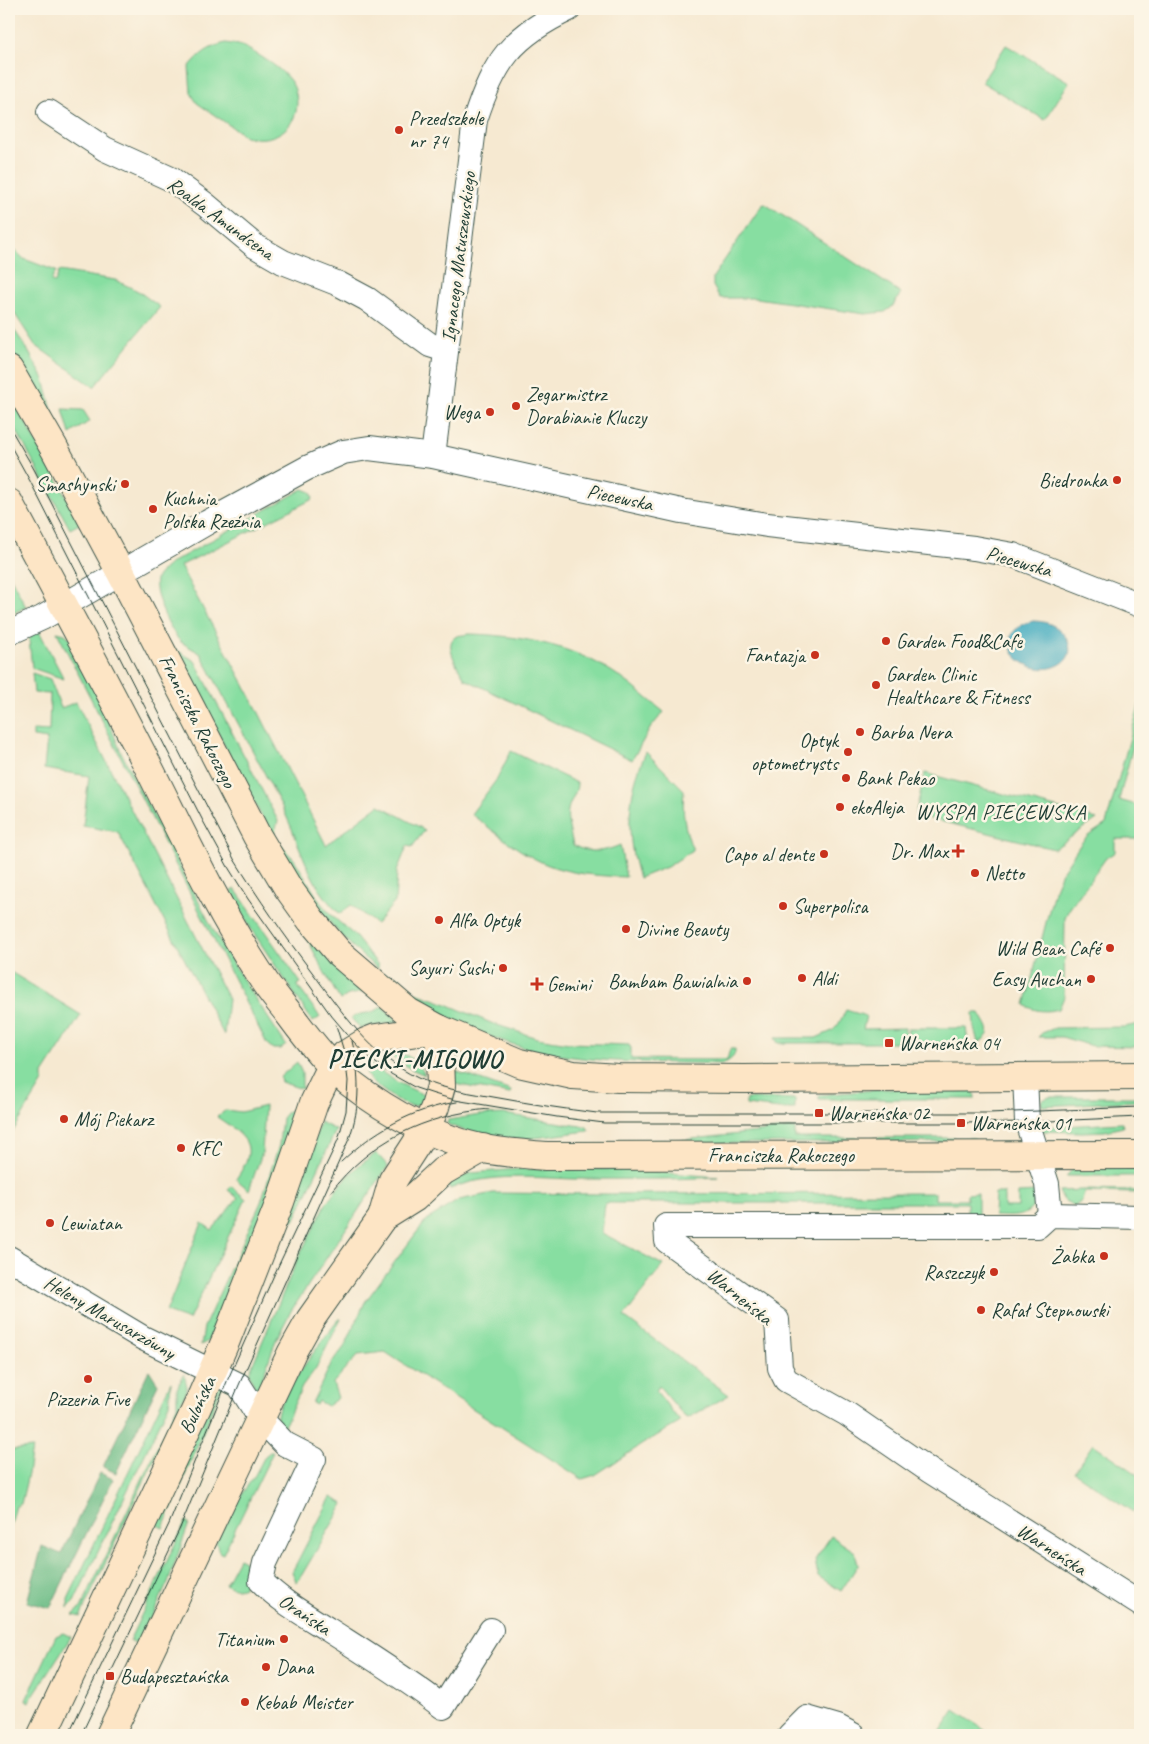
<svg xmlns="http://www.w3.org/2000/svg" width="1149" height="1744" font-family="Caveat,sans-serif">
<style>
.green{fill:#87dea1;stroke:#538e6a}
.forest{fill:#6dbd87;stroke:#467d5e}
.water{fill:#40aac0;stroke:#30747a}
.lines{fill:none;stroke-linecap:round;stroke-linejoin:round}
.minor-casing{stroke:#3f574c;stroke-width:26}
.secondary-casing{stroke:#3f574c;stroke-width:30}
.minor{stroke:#fff;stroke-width:24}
.secondary{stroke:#fde5c5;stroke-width:28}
.tram{stroke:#1f3d34;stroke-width:1}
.poi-dot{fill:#c8321e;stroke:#fcf5e5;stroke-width:2}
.labels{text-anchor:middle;stroke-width:5;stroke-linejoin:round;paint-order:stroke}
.poi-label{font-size:20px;fill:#1f3d34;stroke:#fcf5e5;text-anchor:start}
.street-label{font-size:20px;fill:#1f3d34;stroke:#fcf5e5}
.neighbourhood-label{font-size:21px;letter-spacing:1px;fill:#1f3d34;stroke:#fcf5e5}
.district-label{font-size:25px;font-weight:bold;letter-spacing:1px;fill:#1f3d34;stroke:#fcf5e5}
</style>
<rect width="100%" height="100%" fill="#fcf5e5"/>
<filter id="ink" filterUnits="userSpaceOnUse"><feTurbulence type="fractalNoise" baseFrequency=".02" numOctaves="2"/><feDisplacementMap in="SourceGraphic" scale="10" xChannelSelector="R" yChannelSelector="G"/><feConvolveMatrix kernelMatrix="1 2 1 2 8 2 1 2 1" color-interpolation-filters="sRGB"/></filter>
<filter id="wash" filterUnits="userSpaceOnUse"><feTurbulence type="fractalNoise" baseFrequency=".0096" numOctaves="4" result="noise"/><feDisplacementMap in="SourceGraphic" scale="20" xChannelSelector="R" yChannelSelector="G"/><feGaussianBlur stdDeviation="1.12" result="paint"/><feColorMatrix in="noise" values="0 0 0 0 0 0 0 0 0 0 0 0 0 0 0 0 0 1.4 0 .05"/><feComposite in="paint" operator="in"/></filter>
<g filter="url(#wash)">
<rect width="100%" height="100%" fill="#f6e9d1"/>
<g class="green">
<path d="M 226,43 C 231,44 237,44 242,46 C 258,54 290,72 295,90 C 305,123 276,146 245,136 L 197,103 L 191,93 L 189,67 C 201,53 208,47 226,43 Z"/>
<polygon points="1006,45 1069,82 1045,120 982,82"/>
<polygon points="765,204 901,293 892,307 885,312 865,314 757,298 720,298 713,286 713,277 762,205"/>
<polygon points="9,245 24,259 56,271 51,281 55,283 59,271 115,280 138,291 160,307 94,387 35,345 9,305"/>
<polygon points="9,322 27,349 44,379 56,427 9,346"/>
<polygon points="9,392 81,523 70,529 9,417"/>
<polygon points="63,409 83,410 90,421 70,434"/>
<path d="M 303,489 L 311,492 L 313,499 L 180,566 L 254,703 L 326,845 L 379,805 L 425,830 L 412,847 L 407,846 L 397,871 L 395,902 L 376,924 L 351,905 L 340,914 C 308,884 301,845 282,807 C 256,756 228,705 201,654 C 195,650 187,646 181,642 C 171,633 150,589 157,577 C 160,572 167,567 171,563 Z"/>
<polygon points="9,574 26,607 9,615"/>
<polygon points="39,631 64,679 32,668 29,640 32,634"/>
<polygon points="57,632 65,634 77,644 121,752 215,933 244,981 286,1045 281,1049 273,1049 267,1044"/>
<path d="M 469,634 C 515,635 566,644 606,668 C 627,680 645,697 664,712 L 651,727 L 632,760 L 465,679 C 460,670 441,643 457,636 C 460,635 466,635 469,634 Z"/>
<path d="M 173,648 L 195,661 L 278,821 L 273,838 L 294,859 L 320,902 L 330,914 L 355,936 L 378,965 L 378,969 C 315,920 280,852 244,783 C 220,738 197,693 173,648 Z"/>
<polygon points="32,673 50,679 61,708 76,702 228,999 224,1035 118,832 83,826 89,776 44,769 47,739 33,737 33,730 49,731 50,694 34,693"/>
<path d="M 1140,702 L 1140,719 L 1119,800 L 1140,806 L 1140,839 L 1115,839 L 1115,852 L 1106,858 L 1068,911 L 1065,918 L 1064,997 L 1059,1009 C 1047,1012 1035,1012 1025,1005 L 1054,891 L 1062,872 L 1082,842 L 1088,836 L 1106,824 Z"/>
<path d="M 511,751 L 577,783 C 577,794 570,800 568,810 C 566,820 571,835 573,845 C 588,854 605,852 620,845 L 626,877 C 603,876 580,875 557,868 C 528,860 495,832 471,814 L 497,779 Z"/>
<path d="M 646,752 L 684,790 C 682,812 684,829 693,850 L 667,867 L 639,878 C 625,835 627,793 646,752 Z"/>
<polygon points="925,773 1097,819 1054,849 915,815"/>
<polygon points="235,889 301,983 297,985 320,1017 313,1022 251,929 231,891"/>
<polygon points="308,935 364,992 348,995 340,1000 322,968 306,936"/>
<polygon points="9,971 81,1015 43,1074 43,1082 9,1138"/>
<path d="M 397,986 L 444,1003 L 491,1023 L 537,1038 L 569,1043 L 629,1045 L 631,1048 L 631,1059 L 727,1060 L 730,1049 L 735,1049 C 736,1057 729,1061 722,1064 C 665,1062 605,1064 548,1053 C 493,1043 443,1017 397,986 Z"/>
<path d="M 382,1006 L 399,1022 L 360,1028 L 351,1018 C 363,1010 370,1017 382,1006 Z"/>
<polygon points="846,1010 866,1016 863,1029 905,1028 905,1043 778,1043 775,1038 816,1038 832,1031 838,1025"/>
<path d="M 973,1013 L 980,1013 C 987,1027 996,1033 978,1043 L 974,1027 Z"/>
<polygon points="1140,1024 1140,1047 1092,1046 1062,1037 1038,1037 1042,1033 1055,1028 1124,1027"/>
<polygon points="908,1028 966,1028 968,1043 907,1043"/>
<path d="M 387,1052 C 406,1052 417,1059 425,1075 L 411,1069 L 387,1054 Z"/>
<polygon points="297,1062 302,1073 302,1089 281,1082 280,1077"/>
<path d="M 368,1063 L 397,1082 L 426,1096 C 423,1102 419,1107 411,1106 C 403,1106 369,1082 367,1075 C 366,1071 367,1067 368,1063 Z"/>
<polygon points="455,1071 511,1091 510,1094 454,1084"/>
<polygon points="884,1089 974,1089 975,1099 819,1099 819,1095"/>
<polygon points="1049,1097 1140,1097 1140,1101 1042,1106 1041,1101"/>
<polygon points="746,1099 795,1099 795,1109 779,1109 746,1105"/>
<path d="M 265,1106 L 262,1153 L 249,1190 L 236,1179 C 260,1145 246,1137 217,1117 L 226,1110 L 241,1112 Z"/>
<polygon points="289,1110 297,1112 260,1226 215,1329 208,1341 201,1345 204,1327 261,1202 279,1145 282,1118"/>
<path d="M 504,1114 L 587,1127 L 589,1131 C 557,1134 515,1144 484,1137 C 471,1134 459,1128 447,1124 L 448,1120 L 480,1115 Z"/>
<polygon points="320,1122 336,1130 294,1221 288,1219"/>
<polygon points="1122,1123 1123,1127 1105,1131 1082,1132 1042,1131 1042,1127"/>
<polygon points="795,1128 795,1138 974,1138 974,1142 639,1144 639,1141 683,1140"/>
<polygon points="376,1153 388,1166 291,1311 276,1340 257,1393 249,1373 298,1258 327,1202 341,1184 357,1167"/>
<polygon points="1075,1167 1140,1167 1140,1176 1066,1176"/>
<path d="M 518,1169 L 621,1169 L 718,1177 C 671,1180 623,1179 576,1179 C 534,1178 489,1172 450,1189 L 445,1184 L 471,1173 Z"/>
<polygon points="231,1186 246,1199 189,1320 166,1312 202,1223 212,1230 238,1198 228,1190"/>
<polygon points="1082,1190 1140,1191 1140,1193 1084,1192 1082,1201 1075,1206 1063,1200 1059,1191"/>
<path d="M 1036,1192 C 1036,1219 1014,1217 994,1216 L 995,1193 L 1004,1193 L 1004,1207 L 1018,1207 L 1018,1193 Z"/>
<polygon points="493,1193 604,1194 935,1193 935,1200 967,1200 967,1194 978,1193 978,1217 967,1216 967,1203 605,1203 602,1233 663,1265 624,1317 729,1395 688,1418 684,1416 659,1386 656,1391 679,1420 679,1423 649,1440 595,1475 582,1479 385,1352 358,1355 333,1383 338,1398 327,1406 318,1401 316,1405 312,1403 331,1364 345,1346 365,1302 417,1232 428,1219 459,1200"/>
<path d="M 339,1319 L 341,1319 L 316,1368 L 302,1387 L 283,1429 C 280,1424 276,1420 277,1415 C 279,1395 325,1338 339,1319 Z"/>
<polygon points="184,1374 187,1387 186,1392 80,1617 73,1615 81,1608 177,1406 177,1389"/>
<polygon points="171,1382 169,1404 74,1602 68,1608 68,1599"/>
<polygon points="224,1382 163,1528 151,1522 212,1387"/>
<polygon points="1093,1444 1140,1476 1140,1500 1133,1512 1074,1472"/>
<polygon points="9,1447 13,1450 32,1448 28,1474 21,1504 16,1506 9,1532"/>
<polygon points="270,1452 273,1452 223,1554 219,1552 216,1542 231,1509 255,1475 265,1456"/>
<polygon points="331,1497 344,1504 297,1583 292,1572"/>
<polygon points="186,1521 189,1523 169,1580 139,1645 129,1641"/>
<polygon points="831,1536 855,1552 858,1565 841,1591 818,1576 815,1560"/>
<path d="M 239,1558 L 245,1561 L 247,1572 L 244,1587 C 237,1591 232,1587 225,1584 Z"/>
<polygon points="63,1633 71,1637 29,1702 26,1700 56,1636"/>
<polygon points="955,1710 992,1735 938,1735"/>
</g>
<g class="forest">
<polygon points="149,1370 158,1384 116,1473 103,1467"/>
<polygon points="100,1473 113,1479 50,1608 27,1602 42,1546 61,1554"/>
</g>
<path class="water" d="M 1032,621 C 1039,621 1047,622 1054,626 C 1069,634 1078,656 1059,665 C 1026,682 983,636 1032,621 Z"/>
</g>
<g filter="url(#ink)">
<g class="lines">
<defs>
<g id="minor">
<polyline points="49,112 105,149 171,179 206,205 255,246 283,262 339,284 367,299 430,345 446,350"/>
<path d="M 433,456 L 475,120 C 494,61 512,36 569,9"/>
<polyline points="9,633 42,618 208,522 307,468 343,452 369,448 433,456 681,511 767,525 974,548 1013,555 1140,605"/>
<polyline points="1025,1076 1027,1122 1047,1184 1050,1215"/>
<polyline points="1140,1217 1050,1215 1038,1226 666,1226 667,1241 777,1320 780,1368 786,1380 847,1414 930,1471 1140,1604"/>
<path d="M 9,1258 L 143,1338 L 239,1385 L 260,1418 L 285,1444 L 314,1459 L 265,1563 L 261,1581 C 280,1601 305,1615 329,1630 C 368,1655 407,1679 443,1707 L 491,1630"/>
<polyline points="790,1735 807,1718 838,1727 853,1735"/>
</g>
<g id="secondary">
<polyline points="9,370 54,448 121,573 257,836 288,888 311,920 339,953 408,1012 439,1029 519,1063 573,1075 618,1078 744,1079 1140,1076"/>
<path d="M 9,503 C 55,589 101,674 145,760 C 182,833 216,907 261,976 C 269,990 280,1002 290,1015 C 307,1038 327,1064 349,1082 C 389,1113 435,1138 484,1149 C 505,1153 525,1154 546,1156 L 1140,1155"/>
<polyline points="382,1218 414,1198 443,1171 483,1148"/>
<polyline points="42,1735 197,1407 226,1340 280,1202 314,1103 327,1076 345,1055 366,1042 376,1038 439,1029"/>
<polyline points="110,1735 292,1352 310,1320 382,1218 393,1180 426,1129 435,1107 441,1086 439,1029"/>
</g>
</defs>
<use href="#minor" class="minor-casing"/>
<use href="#secondary" class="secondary-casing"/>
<use href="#minor" class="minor"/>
<use href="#secondary" class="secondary"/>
<g class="tram">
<path d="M 9,426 L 35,471 L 234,859 C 258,898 284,935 312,972 C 343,1013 370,1055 418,1078 C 444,1090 472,1093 499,1098 C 532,1104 564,1109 597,1113 L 988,1113 L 1140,1107"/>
<polyline points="9,443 30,481 203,821 228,867 248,899 330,1014 352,1040 369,1058 391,1074 416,1088 434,1094 455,1100 557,1117 604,1123 961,1123 1027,1122 1140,1117"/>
<path d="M 341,1162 C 373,1131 412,1109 457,1102"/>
<path d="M 330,1193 C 369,1141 425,1115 489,1109"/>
<polyline points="68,1735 169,1524 228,1379 274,1275 338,1140 346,1111 348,1081 345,1055 336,1025"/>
<path d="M 81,1735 L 180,1528 L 239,1385 L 349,1139 C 361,1106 360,1074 352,1041"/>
</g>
</g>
</g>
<g class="poi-dot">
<circle cx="399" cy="130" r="5"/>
<circle cx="516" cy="406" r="5"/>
<circle cx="490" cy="412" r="5"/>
<circle cx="1117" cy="480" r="5"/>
<circle cx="125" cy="484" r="5"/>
<circle cx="153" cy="509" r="5"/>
<circle cx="886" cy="641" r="5"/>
<circle cx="815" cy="655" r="5"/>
<circle cx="876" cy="685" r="5"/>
<circle cx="860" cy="732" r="5"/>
<circle cx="848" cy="752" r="5"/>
<circle cx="846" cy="778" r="5"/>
<circle cx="840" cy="807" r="5"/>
<path d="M955.5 843.5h5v5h5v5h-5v5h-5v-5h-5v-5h5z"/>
<circle cx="824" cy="854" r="5"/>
<circle cx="975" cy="873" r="5"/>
<circle cx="783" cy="906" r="5"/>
<circle cx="439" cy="920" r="5"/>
<circle cx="626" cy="929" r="5"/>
<circle cx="1110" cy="948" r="5"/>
<circle cx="503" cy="968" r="5"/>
<circle cx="802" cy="978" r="5"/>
<circle cx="1091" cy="979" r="5"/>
<circle cx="747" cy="981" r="5"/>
<path d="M534.5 976.5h5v5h5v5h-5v5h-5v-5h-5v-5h5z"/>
<rect x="884" y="1038" width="10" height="10" rx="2.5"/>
<rect x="814" y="1108" width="10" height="10" rx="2.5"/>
<circle cx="64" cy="1119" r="5"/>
<rect x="956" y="1118" width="10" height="10" rx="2.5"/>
<circle cx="181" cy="1148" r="5"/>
<circle cx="50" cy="1223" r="5"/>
<circle cx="1104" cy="1256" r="5"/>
<circle cx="994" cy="1272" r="5"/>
<circle cx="981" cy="1310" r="5"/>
<circle cx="88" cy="1379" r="5"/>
<circle cx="284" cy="1639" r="5"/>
<circle cx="266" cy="1667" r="5"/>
<rect x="105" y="1671" width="10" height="10" rx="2.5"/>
<circle cx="245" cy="1702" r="5"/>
</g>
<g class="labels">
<g class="poi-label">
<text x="409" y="125">Przedszkole<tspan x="409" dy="23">nr 74</tspan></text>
<text x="526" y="401">Zegarmistrz<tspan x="526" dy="23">Dorabianie Kluczy</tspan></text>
<text x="480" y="419" text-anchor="end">Wega</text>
<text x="1107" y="487" text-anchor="end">Biedronka</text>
<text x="115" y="491" text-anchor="end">Smashynski</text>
<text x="163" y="505">Kuchnia<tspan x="163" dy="23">Polska Rzeźnia</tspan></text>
<text x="896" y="648">Garden Food&amp;Cafe</text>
<text x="805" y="662" text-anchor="end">Fantazja</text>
<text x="886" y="681">Garden Clinic<tspan x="886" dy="23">Healthcare &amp; Fitness</tspan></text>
<text x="870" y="739">Barba Nera</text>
<text x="838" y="747" text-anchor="end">Optyk<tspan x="838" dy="23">optometrysts</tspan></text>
<text x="856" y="785">Bank Pekao</text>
<text x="850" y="814">ekoAleja</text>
<text x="948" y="858" text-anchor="end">Dr. Max</text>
<text x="814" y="861" text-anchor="end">Capo al dente</text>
<text x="985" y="880">Netto</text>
<text x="793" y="913">Superpolisa</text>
<text x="449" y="927">Alfa Optyk</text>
<text x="636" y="936">Divine Beauty</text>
<text x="1100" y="955" text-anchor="end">Wild Bean Café</text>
<text x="493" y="975" text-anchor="end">Sayuri Sushi</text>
<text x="812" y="985">Aldi</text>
<text x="1081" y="986" text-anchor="end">Easy Auchan</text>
<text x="737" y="988" text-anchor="end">Bambam Bawialnia</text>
<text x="547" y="991">Gemini</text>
<text x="899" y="1050">Warneńska 04</text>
<text x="829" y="1120">Warneńska 02</text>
<text x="74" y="1126">Mój Piekarz</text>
<text x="971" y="1130">Warneńska 01</text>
<text x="191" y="1155">KFC</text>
<text x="60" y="1230">Lewiatan</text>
<text x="1094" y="1263" text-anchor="end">Żabka</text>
<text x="984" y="1279" text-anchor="end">Raszczyk</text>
<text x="991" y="1317">Rafał Stepnowski</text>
<text x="88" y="1406" text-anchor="middle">Pizzeria Five</text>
<text x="274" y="1646" text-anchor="end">Titanium</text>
<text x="276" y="1674">Dana</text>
<text x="120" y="1683">Budapesztańska</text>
<text x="255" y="1709">Kebab Meister</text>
</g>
<g class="street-label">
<text transform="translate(221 218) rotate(36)" y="7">Roalda Amundsena</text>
<text transform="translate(458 257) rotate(-83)" y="7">Ignacego Matuszewskiego</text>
<text transform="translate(620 497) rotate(12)" y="7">Piecewska</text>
<text transform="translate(1019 561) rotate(16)" y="7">Piecewska</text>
<text transform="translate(198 721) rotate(63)" y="7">Franciszka Rakoczego</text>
<text x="781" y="1162">Franciszka Rakoczego</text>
<text transform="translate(740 1296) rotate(39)" y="7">Warneńska</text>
<text transform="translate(110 1317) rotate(30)" y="7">Heleny Marusarzówny</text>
<text transform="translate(197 1405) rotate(-65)" y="7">Bulońska</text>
<text transform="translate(1052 1549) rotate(33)" y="7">Warneńska</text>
<text transform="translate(305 1614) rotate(34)" y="7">Orańska</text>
</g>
<g class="neighbourhood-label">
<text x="1001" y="819">WYSPA PIECEWSKA</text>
</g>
<g class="district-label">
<text x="415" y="1067">PIECKI-MIGOWO</text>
</g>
</g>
<rect width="1149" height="1744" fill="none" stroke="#fcf5e5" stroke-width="30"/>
</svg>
